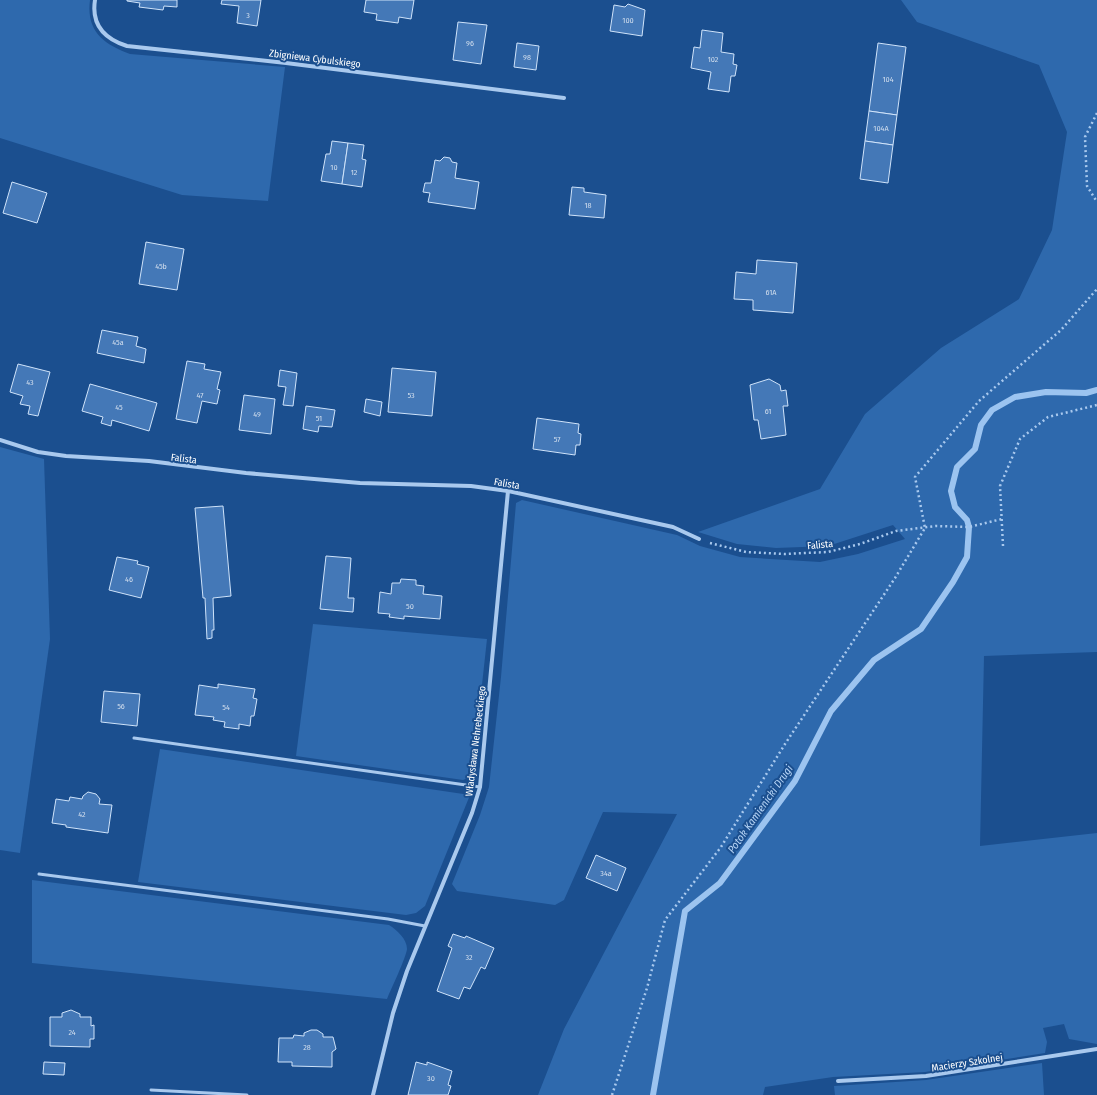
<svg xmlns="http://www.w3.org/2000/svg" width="1097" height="1095" font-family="'Fira Sans Condensed',sans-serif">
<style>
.green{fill:#2e69ad}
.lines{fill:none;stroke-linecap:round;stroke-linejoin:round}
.stream{stroke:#9cc4f0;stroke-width:6}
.building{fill:#4478b7;stroke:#cfe3fa}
.path{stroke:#a9c9ee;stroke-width:2.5;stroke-dasharray:2 3;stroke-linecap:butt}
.service{stroke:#a9c9ee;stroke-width:3}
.minor{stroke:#a9c9ee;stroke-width:4}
.labels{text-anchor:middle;stroke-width:4;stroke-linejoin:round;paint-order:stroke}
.number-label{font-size:8px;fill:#d0dded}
.street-label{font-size:10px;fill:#fff;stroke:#1b4f8f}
.water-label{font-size:11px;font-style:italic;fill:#b5d3f5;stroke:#1b4f8f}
</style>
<rect width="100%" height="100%" fill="#1b4f8f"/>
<g class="green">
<path d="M 0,0 L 90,0 C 86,31 103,44 130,54 L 285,67 L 268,201 L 182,195 L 0,138 Z"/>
<polygon points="901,0 1097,0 1097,652 984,656 980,846 1097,833 1097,1044 1069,1039 1064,1024 1043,1028 1047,1042 1045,1053 925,1072 833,1077 765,1087 763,1095 538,1095 564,1029 677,814 603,812 564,900 555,905 457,891 452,884 480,815 489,787 501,677 516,503 522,500 677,535 700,546 740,557 820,562 858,554 905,539 893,525 828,546 776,548 737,544 698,532 820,489 865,414 941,348 1019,299 1052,230 1067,132 1039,65 917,22"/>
<polygon points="0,447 44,459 50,639 20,853 0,850"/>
<polygon points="313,624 487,639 472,776 463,780 296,756"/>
<polygon points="160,749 470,795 425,906 416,913 406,915 138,882"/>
<path d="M 32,880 L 389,925 C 397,930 407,939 407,949 C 406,958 391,989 387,999 L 32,963 Z"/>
<polygon points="1042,1063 1044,1095 835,1095 834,1086 926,1080"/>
</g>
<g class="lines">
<polyline class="stream" points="653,1095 685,911 720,883 795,781 831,711 874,660 921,629 953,582 967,557 969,527 967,520 955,507 951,491 957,467 975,449 981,425 992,410 1015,397 1046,392 1086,393 1097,390"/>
</g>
<g class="building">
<polygon points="127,0 177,0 177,7 164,6 163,10 139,7 140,3 127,1"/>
<polygon points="222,0 261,0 257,26 237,23 239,6 221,4"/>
<polygon points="366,0 414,0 411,19 399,17 398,23 376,20 377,14 364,12"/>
<polygon points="628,4 645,10 642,36 610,31 614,5 625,7"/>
<polygon points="458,22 487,25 481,64 453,60"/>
<polygon points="702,30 723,33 721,52 734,54 733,64 737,65 735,76 731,76 729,92 708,89 711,72 691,68 694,47 700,48"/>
<polygon points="517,43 539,46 536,70 514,67"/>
<polygon points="878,43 906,47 897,115 869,111"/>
<polygon points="869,111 897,115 893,145 865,141"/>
<polygon points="332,141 348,143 342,184 321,181 326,154 330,154"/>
<polygon points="865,141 893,145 888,183 860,179"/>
<polygon points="348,143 364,145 362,159 366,160 362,187 342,184"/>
<polygon points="444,157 450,158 452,162 457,163 455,178 479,182 475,209 428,202 430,193 423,192 425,183 431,183 435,160 440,161"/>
<polygon points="12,182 47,193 37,223 3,213"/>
<polygon points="572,187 584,188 584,192 606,195 604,218 569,215"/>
<polygon points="146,242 184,249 177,290 139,284"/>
<polygon points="757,260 797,263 793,313 753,310 753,300 734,299 736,272 756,274"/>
<polygon points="102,330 138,337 136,346 146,349 144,363 97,353"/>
<polygon points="187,361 205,364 204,369 221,372 217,389 220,390 217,404 202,401 197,423 176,419"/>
<polygon points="18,364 50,372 38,416 28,414 30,406 20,404 23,396 10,392"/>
<polygon points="392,368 436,372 432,416 388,412"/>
<polygon points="280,370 297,373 293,406 283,405 286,387 278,386"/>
<polygon points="769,379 780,385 781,391 786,390 788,406 783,406 786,435 761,439 758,420 754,420 750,385"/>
<polygon points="90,384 157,403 149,431 112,420 111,426 101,423 103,417 82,411"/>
<polygon points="244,395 275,399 271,434 239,430"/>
<polygon points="366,399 382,402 380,416 364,412"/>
<polygon points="306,406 335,410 332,427 319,426 318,432 303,429"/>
<polygon points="537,418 579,424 578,433 581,434 580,445 576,445 575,455 533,449"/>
<polygon points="223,506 231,596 213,598 214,630 212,630 212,638 207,639 205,598 203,598 195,508"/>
<polygon points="326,556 351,558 348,598 354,598 353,612 320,609"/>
<polygon points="117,557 138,561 137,564 149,567 141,598 109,590"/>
<polygon points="401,579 416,580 416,585 424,586 423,594 442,596 440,619 404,616 404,619 389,617 390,614 378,613 380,592 391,594 392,583 400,583"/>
<polygon points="218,684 255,689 253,698 257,699 254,716 251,716 250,726 239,724 239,729 224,727 225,722 213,720 214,717 195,715 199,685 218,688"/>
<polygon points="104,691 140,694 137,726 101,722"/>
<polygon points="88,792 96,794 100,799 99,804 112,805 108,833 66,827 66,825 52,823 56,799 69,801 70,797 82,799 83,796"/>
<polygon points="596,855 626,868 617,891 586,878"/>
<polygon points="453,934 465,938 466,936 494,948 485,969 481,967 470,989 464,987 459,999 437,991 452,948 448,946"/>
<polygon points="71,1010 80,1014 80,1017 91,1017 91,1026 94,1025 94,1039 90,1039 90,1047 50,1046 50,1017 62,1017 62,1013"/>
<polygon points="311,1030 317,1030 323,1034 323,1037 333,1037 336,1049 332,1052 332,1067 292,1066 292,1062 278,1062 279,1038 293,1038 294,1035 304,1036 304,1033"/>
<polygon points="44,1062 65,1063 64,1075 43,1074"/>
<polygon points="416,1062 427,1065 427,1062 452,1071 448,1085 451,1086 448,1095 408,1095"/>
</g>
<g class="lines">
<g class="path">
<polyline points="1097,113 1085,137 1087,186 1097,202"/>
<polyline points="710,543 746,552 784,554 828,552 860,544 896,531 936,526 969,527 1002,519"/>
<polyline points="1003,546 1000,486 1020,439 1048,417 1097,405"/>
<polyline points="612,1095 647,988 665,920 721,847 785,744 895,578 925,528 915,477 979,401 1061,330 1097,289"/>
</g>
<g class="service">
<polyline points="134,738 480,787"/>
<polyline points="39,874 388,919 425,926"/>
<polyline points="151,1090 247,1095"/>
</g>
<g class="minor">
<path d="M 95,0 C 91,25 105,39 127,46 L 286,63 L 564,98"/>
<polyline points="0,440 38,452 66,456 149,461 246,473 360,483 471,486 508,491 673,527 699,539"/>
<polyline points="838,1081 926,1076 1097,1049"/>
<polyline points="373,1095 393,1013 407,971 472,813 480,787 508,491"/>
</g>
</g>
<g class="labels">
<g class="number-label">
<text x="248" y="18">3</text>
<text x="628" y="23">100</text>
<text x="470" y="46">96</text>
<text x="527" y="60">98</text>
<text x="713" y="62">102</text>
<text x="888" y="82">104</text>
<text x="881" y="131">104A</text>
<text x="334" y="170">10</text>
<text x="354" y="175">12</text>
<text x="588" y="208">18</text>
<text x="161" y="269">45b</text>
<text x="771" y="295">61A</text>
<text x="118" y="345">45a</text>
<text x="30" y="385">43</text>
<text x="200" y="398">47</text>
<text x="411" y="398">53</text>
<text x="119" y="410">45</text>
<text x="768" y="414">61</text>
<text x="257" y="417">49</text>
<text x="319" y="421">51</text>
<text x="557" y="442">57</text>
<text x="129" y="582">46</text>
<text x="410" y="609">50</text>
<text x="121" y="709">56</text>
<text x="226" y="710">54</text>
<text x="82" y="817">42</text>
<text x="606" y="876">34a</text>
<text x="469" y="960">32</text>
<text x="72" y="1035">24</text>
<text x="307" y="1050">28</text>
<text x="431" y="1081">30</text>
</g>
<g class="street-label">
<text transform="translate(315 58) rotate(7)" y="4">Zbigniewa Cybulskiego</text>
<text transform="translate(184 458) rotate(7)" y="4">Falista</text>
<text transform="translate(507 483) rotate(10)" y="4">Falista</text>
<text transform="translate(820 544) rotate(-6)" y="4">Falista</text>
<text transform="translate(475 741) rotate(-83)" y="4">Władysława Nehrebeckiego</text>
<text transform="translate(967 1062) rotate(-9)" y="4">Macierzy Szkolnej</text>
</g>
<g class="water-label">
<text transform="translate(760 809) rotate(-55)" y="4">Potok Kamienicki Drugi</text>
</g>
</g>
</svg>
